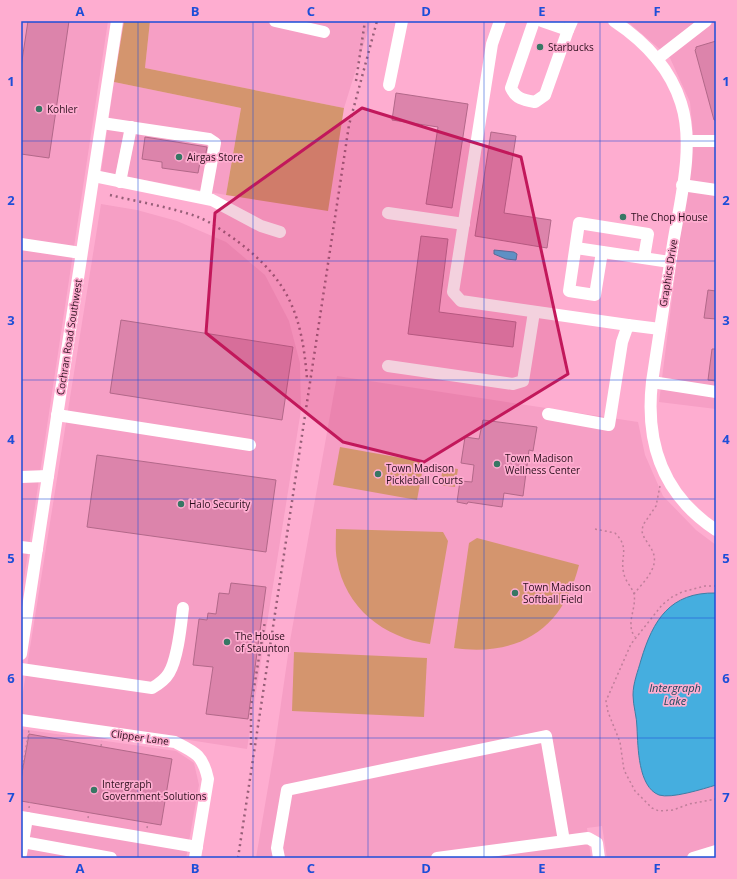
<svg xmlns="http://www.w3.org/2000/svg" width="737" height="879" font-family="'Open Sans',sans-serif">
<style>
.built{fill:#f69fc5}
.green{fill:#d4956e}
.water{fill:#45aedf;stroke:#3e7ea5}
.building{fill:#dc84ab;stroke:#b26889}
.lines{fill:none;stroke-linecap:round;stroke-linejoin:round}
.path{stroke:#bf7e9a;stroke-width:1.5;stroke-dasharray:2 3;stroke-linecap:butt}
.minor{stroke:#fff;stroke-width:12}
.rail{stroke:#965e77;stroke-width:2.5;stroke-dasharray:2 4;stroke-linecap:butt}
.marked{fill:#c2185b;fill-opacity:0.2;stroke:#c2185b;stroke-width:3;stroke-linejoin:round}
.grid{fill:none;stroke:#1d4ed8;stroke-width:1;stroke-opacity:0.55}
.poi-dot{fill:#377764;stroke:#feadd0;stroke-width:1.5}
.labels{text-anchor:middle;stroke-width:3.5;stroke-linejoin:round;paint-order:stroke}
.poi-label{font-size:10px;fill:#2c0f1d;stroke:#feadd0;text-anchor:start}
.street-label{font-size:10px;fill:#2c0f1d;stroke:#feadd0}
.water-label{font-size:11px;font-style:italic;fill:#1b475c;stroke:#feadd0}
.neatline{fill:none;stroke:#1d4ed8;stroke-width:1.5}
.grid-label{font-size:13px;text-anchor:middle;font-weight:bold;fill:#1d4ed8}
</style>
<rect width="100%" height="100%" fill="#feadd0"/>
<g class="built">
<polygon points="21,21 108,21 21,599"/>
<polygon points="150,21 371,21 344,108 145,68"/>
<polygon points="627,21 716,21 716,409 659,402 693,133 690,102 670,58"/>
<polygon points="114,82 241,108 226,195 101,172"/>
<polygon points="101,204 137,210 177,221 226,242 265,275 289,321 300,363 301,410 247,749 21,714 21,704"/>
<polygon points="337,376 638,422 645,455 663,496 696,530 716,545 716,858 607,858 602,826 587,828 591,858 256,858 274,752 290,641"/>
<polygon points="21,729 176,751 194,763 199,785 186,858 21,858"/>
</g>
<g class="green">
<polygon points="124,21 150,21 145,68 344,108 328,211 226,195 241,108 114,82"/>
<polygon points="340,447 424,462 417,500 333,485"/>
<polygon points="443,467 458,469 455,487 440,485"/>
<path d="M 336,529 L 443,532 L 448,541 L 430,644 C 384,638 345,608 337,560 C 335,550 336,539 336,529 Z"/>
<path d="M 477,538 L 579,565 C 563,629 519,657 454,648 L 469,543 Z"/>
<polygon points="294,652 427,658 424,717 292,711"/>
</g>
<g class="water">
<polygon points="494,250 514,252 517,254 516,260 506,259 494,254"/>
<path d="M 716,593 L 716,785 C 703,789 671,799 659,795 C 638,787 638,747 637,728 C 637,717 633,706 633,695 C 633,683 638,671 641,660 C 653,620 670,592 716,593 Z"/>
</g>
<g class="building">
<polygon points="28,21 69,21 49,158 21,154 21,67"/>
<polygon points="716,41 716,120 714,120 695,50 696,49 696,47"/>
<polygon points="396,93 468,104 452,208 426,204 438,127 392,120"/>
<polygon points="491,132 516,136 504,213 551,220 547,248 475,236"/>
<polygon points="145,137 207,147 205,158 201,157 198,173 162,168 162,162 142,159"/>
<polygon points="421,236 448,239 439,312 516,322 513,347 408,334"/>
<polygon points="708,290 716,291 716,319 704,318"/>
<polygon points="121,320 293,347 282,420 110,393"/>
<polygon points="712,349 716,349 716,381 708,380"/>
<polygon points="483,420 537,427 533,451 529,450 523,496 504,493 502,507 468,502 467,504 457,502 460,481 472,482 474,465 461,463 465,437 479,439"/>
<polygon points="97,455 276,480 266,552 87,527"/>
<polygon points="231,583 266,587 248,719 206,714 213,667 193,665 199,619 207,620 208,613 216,614 219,593 229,594"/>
<polygon points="29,734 172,759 161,825 21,801 21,779"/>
</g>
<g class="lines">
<g class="path">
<path d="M 595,529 L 615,533 C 631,549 619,557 624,574 C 625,581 632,587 634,594 C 637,608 625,624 635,637"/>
<polyline points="716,586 705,586 682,592 672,597 662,605 631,644 606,701 608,712 620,742 624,770 635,791 652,808 659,811 673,810 689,804 716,799"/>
<path d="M 634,594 C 643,582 661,567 652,550 C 649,544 643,538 642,531 L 643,525 L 656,506 L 660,486"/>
<polyline points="101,746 102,741"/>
<polyline points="21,777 29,730"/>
<polyline points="29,808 30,802"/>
<polyline points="88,818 89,813"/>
<polyline points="147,828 148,823"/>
</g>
<g class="minor">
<polyline points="275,21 324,32"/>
<polyline points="500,21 492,44 453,292 461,301 628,325"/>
<path d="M 534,21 L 511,88 C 516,99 524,100 535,102 L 545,95 L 568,30"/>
<polyline points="542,21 568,30 572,21"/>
<path d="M 614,21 C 644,41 670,68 681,103 C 695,146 680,201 673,244 C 666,290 659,336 652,382 C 645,444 663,495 716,530"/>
<polyline points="657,59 706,21"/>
<polyline points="389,85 402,21"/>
<polyline points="102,123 209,139 215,143 205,198"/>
<polyline points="687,141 716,141"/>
<polyline points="94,176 212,200 261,226 280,232"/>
<polyline points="120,182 131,127"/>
<polyline points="682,185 716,190"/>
<polyline points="388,213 464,224"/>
<polyline points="21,244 81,253"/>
<polyline points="576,248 670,262"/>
<polyline points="602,252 595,295 569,291 579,223 648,234 644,258"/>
<polyline points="388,366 513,384 523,381 534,312"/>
<polyline points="652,382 716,392"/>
<polyline points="548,414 609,425 622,342 628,325 660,329"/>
<polyline points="57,415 250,445"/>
<polyline points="21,477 48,476"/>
<polyline points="21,547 37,549"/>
<polyline points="21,654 117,21"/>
<path d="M 21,669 L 152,688 C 159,684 165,680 169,673 C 178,658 181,625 183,608"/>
<path d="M 21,720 L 175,742 C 195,752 203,755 208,779 L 195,858"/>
<polyline points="21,817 197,847"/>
<polyline points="27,818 23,842 111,858"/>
<polyline points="21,854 23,842"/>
<polyline points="279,858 277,848 287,790 546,736 564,841"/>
<polyline points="437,858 588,838 597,843 599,858"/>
<polyline points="693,858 716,851"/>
</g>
<g class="rail">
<polyline points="356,81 365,21"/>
<path d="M 110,195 C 138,202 171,207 198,217 C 211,222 226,233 237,241 C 289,280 302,315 307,379"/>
<polyline points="251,745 251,706 265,621"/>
<polyline points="238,858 349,125 377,21"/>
</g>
</g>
<path class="marked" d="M 362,108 L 521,157 L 568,374 L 424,462 L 343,442 L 206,333 L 215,213 Z"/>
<path class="grid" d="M 138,21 L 138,858M 253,21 L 253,858M 368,21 L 368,858M 484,21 L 484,858M 600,21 L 600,858M 21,141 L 716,141M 21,261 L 716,261M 21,380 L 716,380M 21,499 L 716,499M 21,618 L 716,618M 21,738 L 716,738"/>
<g class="poi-dot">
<circle cx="540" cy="47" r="4"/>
<circle cx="39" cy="109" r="4"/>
<circle cx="179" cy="157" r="4"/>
<circle cx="623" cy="217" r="4"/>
<circle cx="497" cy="464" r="4"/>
<circle cx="378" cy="474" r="4"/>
<circle cx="181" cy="504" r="4"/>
<circle cx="515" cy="593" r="4"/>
<circle cx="227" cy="642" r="4"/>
<circle cx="94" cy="790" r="4"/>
</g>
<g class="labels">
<g class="poi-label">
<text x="548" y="51">Starbucks</text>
<text x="47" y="113">Kohler</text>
<text x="187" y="161">Airgas Store</text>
<text x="631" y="221">The Chop House</text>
<text x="505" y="462">Town Madison<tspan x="505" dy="12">Wellness Center</tspan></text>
<text x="386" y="472">Town Madison<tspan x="386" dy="12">Pickleball Courts</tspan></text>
<text x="189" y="508">Halo Security</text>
<text x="523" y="591">Town Madison<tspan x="523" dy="12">Softball Field</tspan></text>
<text x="235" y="640">The House<tspan x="235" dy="12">of Staunton</tspan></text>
<text x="102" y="788">Intergraph<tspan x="102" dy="12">Government Solutions</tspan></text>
</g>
<g class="street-label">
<text transform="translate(668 273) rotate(-81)" y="4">Graphics Drive</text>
<text transform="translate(69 337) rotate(-81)" y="4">Cochran Road Southwest</text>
<text transform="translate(140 737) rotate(8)" y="4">Clipper Lane</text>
</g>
<g class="water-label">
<text x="675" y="692">Intergraph<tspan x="675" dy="13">Lake</tspan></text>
</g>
</g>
<rect width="737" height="879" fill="none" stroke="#feadd0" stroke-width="44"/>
<rect x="22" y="22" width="693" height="835" class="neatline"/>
<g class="grid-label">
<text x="80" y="16">A</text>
<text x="195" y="16">B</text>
<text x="311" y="16">C</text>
<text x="426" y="16">D</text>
<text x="542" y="16">E</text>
<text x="657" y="16">F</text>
<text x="11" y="86">1</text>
<text x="726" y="86">1</text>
<text x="11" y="205">2</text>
<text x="726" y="205">2</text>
<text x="11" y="325">3</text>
<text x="726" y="325">3</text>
<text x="11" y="444">4</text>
<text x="726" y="444">4</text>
<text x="11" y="563">5</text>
<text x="726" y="563">5</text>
<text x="11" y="683">6</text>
<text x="726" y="683">6</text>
<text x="11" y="802">7</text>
<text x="726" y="802">7</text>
<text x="80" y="873">A</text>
<text x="195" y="873">B</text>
<text x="311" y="873">C</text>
<text x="426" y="873">D</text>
<text x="542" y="873">E</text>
<text x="657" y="873">F</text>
</g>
</svg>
